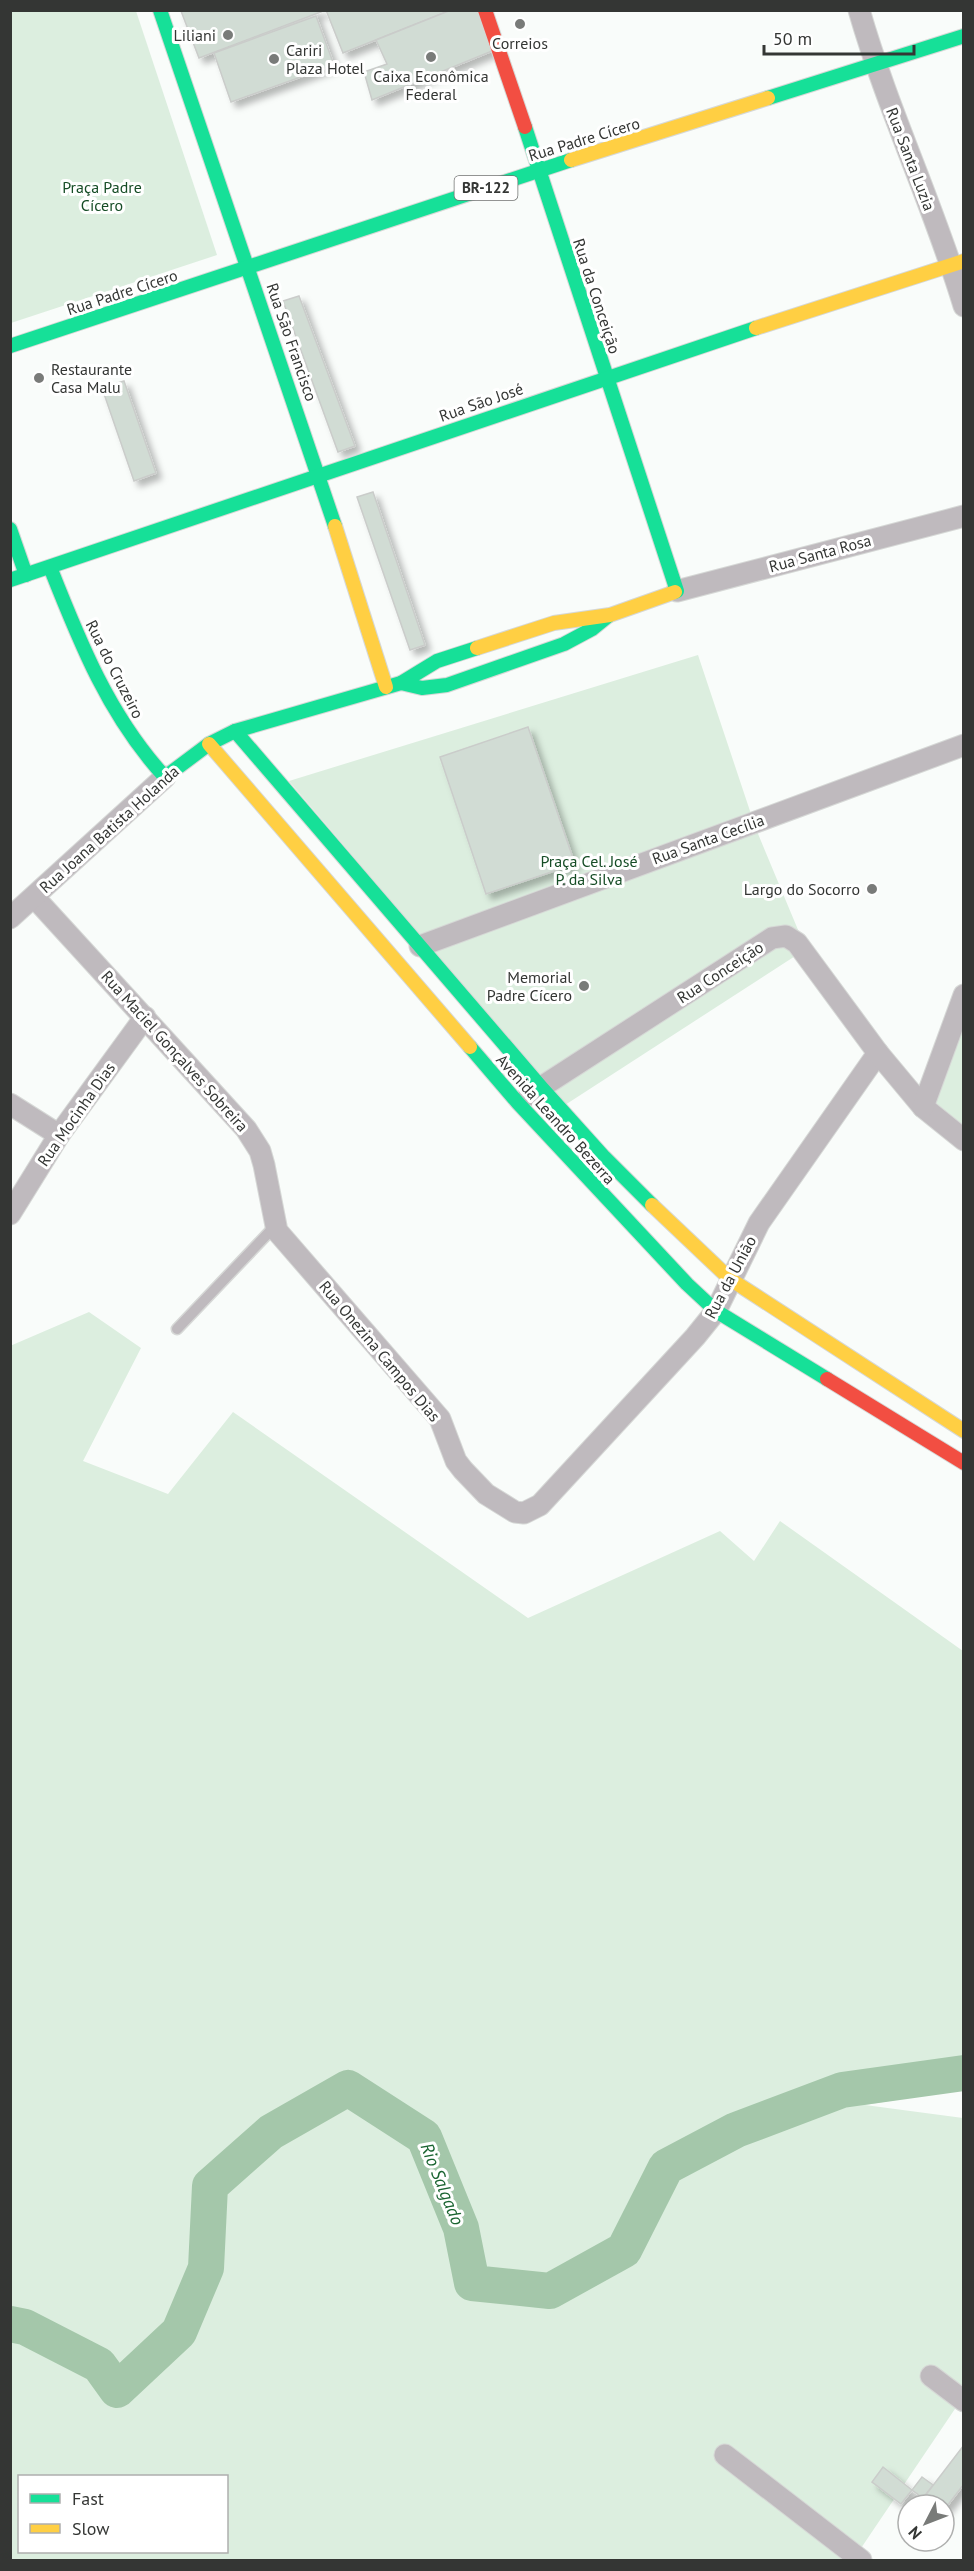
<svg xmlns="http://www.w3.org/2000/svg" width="974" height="2571" font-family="'PT Sans',sans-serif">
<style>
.green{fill:#dceedf;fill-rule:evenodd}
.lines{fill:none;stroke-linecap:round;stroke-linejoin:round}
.river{stroke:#a4c7aa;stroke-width:36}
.building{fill:#d1dcd4;stroke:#caccca;stroke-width:1.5;filter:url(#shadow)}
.lane-casing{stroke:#d6d8d6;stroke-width:13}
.street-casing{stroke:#d6d8d6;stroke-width:23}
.fast-casing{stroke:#d6d8d6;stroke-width:16}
.slow-casing{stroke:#d6d8d6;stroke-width:16}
.jam-casing{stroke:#d6d8d6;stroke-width:16}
.lane{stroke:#bfbabe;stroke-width:10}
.street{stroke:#bfbabe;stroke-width:21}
.fast{stroke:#16e098;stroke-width:14}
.slow{stroke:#ffcf43;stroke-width:14}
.jam{stroke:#f24e42;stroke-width:14}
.poi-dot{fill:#797b79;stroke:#fff;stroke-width:2}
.labels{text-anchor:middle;stroke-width:6;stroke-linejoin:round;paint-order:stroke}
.shield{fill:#fff;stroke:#717271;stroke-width:1.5}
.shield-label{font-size:15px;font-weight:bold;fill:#343634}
.poi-label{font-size:16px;fill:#343634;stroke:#fff;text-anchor:end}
.street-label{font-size:16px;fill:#343634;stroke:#fff}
.park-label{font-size:16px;fill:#164d26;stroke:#fff}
.water-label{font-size:18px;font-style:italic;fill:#1a6431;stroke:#fff}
</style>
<defs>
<filter id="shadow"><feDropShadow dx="5.5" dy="5.5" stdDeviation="3" flood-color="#0004"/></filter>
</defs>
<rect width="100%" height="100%" fill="#f9fcfa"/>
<g class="green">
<polygon points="10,11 136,11 217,255 11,323"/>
<polygon points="698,655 756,829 806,949 565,1105 289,781"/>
<polygon points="963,986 963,1127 927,1095"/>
<path d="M 89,1312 L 141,1348 L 83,1461 L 168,1494 L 233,1412 L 528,1618 L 720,1531 L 754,1561 L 780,1521 L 963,1651 L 963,2089 L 865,2105 L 963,2118 L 963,2397 L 853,2560 L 11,2560 L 10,1346 ZM 20,2476 L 226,2476 L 226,2552 L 20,2552 Z"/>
</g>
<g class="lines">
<polyline class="river" points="10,2324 25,2327 99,2365 117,2390 179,2332 206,2268 210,2186 271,2132 348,2088 424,2137 461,2228 472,2283 550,2291 624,2250 666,2167 736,2130 842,2090 964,2073"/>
</g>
<g class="building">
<polygon points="326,10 199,58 181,11 182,10"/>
<polygon points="326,10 451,10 343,53"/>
<polygon points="451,10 482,10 497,49 372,100 364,72 387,64 376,40"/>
<polygon points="316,16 334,65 231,102 214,53"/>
<polygon points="299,296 355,446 338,452 283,301"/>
<polygon points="124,381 156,473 134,481 102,388"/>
<polygon points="373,492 425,645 410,650 357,497"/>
<polygon points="528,727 575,864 486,894 440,757"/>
<polygon points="964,2445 964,2484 944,2510 944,2505 918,2505"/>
<polygon points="883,2467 912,2490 901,2504 872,2482"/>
<polygon points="922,2477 933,2485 923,2498 912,2490"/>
</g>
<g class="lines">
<defs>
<polyline id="lane" points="177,1329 275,1226"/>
<g id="street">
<path d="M 859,10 C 888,111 934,206 964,306"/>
<polyline points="677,591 964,516"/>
<polyline points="34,897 246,1129 260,1151 264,1165 277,1231 440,1419 456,1461 463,1470 486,1494 515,1512 524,1513 540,1505 695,1337 716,1311 759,1223 878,1053"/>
<polyline points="10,918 165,777"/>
<polyline points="420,946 964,745"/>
<polyline points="529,1095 772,938 786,936 797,943 878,1053 923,1107 964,1140"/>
<polyline points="10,1104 59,1135"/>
<polyline points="923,1107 964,995"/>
<polyline points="10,1214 59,1135 145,1017"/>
<polyline points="931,2376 964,2401"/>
<polyline points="725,2455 861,2560"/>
</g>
<g id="fast">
<polyline points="160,10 335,526"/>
<polyline points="768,98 964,36"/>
<polyline points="525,127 677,591 675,592"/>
<polyline points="10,346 571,160"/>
<polyline points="10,529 26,575"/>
<path d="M 50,567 C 80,643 109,716 165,777 L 209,744 L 235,731 L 401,683 L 437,661 L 477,648"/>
<polyline points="10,580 756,328"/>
<polyline points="401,683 422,688 447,685 564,644 592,629 608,616"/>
<polyline points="235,731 541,1087 603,1156 652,1205"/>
<polyline points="470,1047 518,1103 687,1284 716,1311 827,1379"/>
</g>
<g id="slow">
<polyline points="571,160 768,98"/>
<polyline points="756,328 964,261"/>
<polyline points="335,526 386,687"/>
<polyline points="477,648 554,623 610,615 675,592"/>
<polyline points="209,744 470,1047"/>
<polyline points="652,1205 730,1279 964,1431"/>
</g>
<g id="jam">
<polyline points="485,10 525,127"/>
<polyline points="827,1379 964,1463"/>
</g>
</defs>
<use href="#lane" class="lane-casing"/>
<use href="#street" class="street-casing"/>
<use href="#fast" class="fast-casing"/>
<use href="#slow" class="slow-casing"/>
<use href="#jam" class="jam-casing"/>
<use href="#lane" class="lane"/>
<use href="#street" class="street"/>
<use href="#fast" class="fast"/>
<use href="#slow" class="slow"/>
<use href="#jam" class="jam"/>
</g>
<g class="poi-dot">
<circle cx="520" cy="24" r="6"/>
<circle cx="228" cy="35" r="6"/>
<circle cx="431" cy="57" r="6"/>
<circle cx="274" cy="59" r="6"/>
<circle cx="39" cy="378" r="6"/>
<circle cx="872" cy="889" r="6"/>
<circle cx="584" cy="986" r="6"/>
</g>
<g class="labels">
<rect class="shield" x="454.5" y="176" width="63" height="24" rx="4.5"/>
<g class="shield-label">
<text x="486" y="193">BR-122</text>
</g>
<g class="poi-label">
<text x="216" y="41">Liliani</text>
<text x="520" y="49" text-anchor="middle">Correios</text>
<text x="286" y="56" text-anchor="start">Cariri<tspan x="286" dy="18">Plaza Hotel</tspan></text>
<text x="431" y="82" text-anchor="middle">Caixa Econômica<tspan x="431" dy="18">Federal</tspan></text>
<text x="51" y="375" text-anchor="start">Restaurante<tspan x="51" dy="18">Casa Malu</tspan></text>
<text x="860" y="895">Largo do Socorro</text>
<text x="572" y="983">Memorial<tspan x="572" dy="18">Padre Cícero</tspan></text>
</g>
<g class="street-label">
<text transform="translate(584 139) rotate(-17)" y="6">Rua Padre Cícero</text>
<text transform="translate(911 159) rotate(69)" y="6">Rua Santa Luzia</text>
<text transform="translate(122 292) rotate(-18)" y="6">Rua Padre Cícero</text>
<text transform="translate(597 296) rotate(72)" y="6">Rua da Conceição</text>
<text transform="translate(292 342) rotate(71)" y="6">Rua São Francisco</text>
<text transform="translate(481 402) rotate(-19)" y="6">Rua São José</text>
<text transform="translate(820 553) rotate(-15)" y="6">Rua Santa Rosa</text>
<text transform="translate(115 669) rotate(63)" y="6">Rua do Cruzeiro</text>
<text transform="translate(109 829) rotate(-42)" y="6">Rua Joana Batista Holanda</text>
<text transform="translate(708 839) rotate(-20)" y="6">Rua Santa Cecília</text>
<text transform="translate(720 972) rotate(-33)" y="6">Rua Conceição</text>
<text transform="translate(175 1051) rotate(48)" y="6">Rua Maciel Gonçalves Sobreira</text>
<text transform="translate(76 1114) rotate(-55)" y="6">Rua Mocinha Dias</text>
<text transform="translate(556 1119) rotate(48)" y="6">Avenida Leandro Bezerra</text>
<text transform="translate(730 1277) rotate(-62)" y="6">Rua da União</text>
<text transform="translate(380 1351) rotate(50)" y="6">Rua Onezina Campos Dias</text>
</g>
<g class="park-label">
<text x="102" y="193">Praça Padre<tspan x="102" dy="18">Cícero</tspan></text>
<text x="589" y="867">Praça Cel. José<tspan x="589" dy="18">P. da Silva</tspan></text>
</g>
<g class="water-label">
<text transform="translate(442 2184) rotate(68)" y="6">Rio Salgado</text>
</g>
</g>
<rect width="974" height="2571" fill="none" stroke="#343634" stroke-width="24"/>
<rect x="18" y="2475" width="210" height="78" fill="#ffffff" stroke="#aeafae" stroke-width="1.5"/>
<rect x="30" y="2494" width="30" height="9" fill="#16e098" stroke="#aeafae" stroke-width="1.5"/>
<text x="72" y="2505" font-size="18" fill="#343634">Fast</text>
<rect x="30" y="2524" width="30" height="9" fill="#ffcf43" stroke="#aeafae" stroke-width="1.5"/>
<text x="72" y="2535" font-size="18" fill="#343634">Slow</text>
<g transform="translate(926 2523) rotate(228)"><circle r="28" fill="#ffffff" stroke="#aeafae" stroke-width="1.5"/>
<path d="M0-4.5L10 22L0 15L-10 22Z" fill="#797b79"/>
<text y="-9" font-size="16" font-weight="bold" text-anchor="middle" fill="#343634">N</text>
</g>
<path d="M764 45v9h150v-9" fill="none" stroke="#343634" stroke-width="3"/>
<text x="773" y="45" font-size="18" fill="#343634" stroke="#ffffff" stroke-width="4.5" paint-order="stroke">50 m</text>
</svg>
